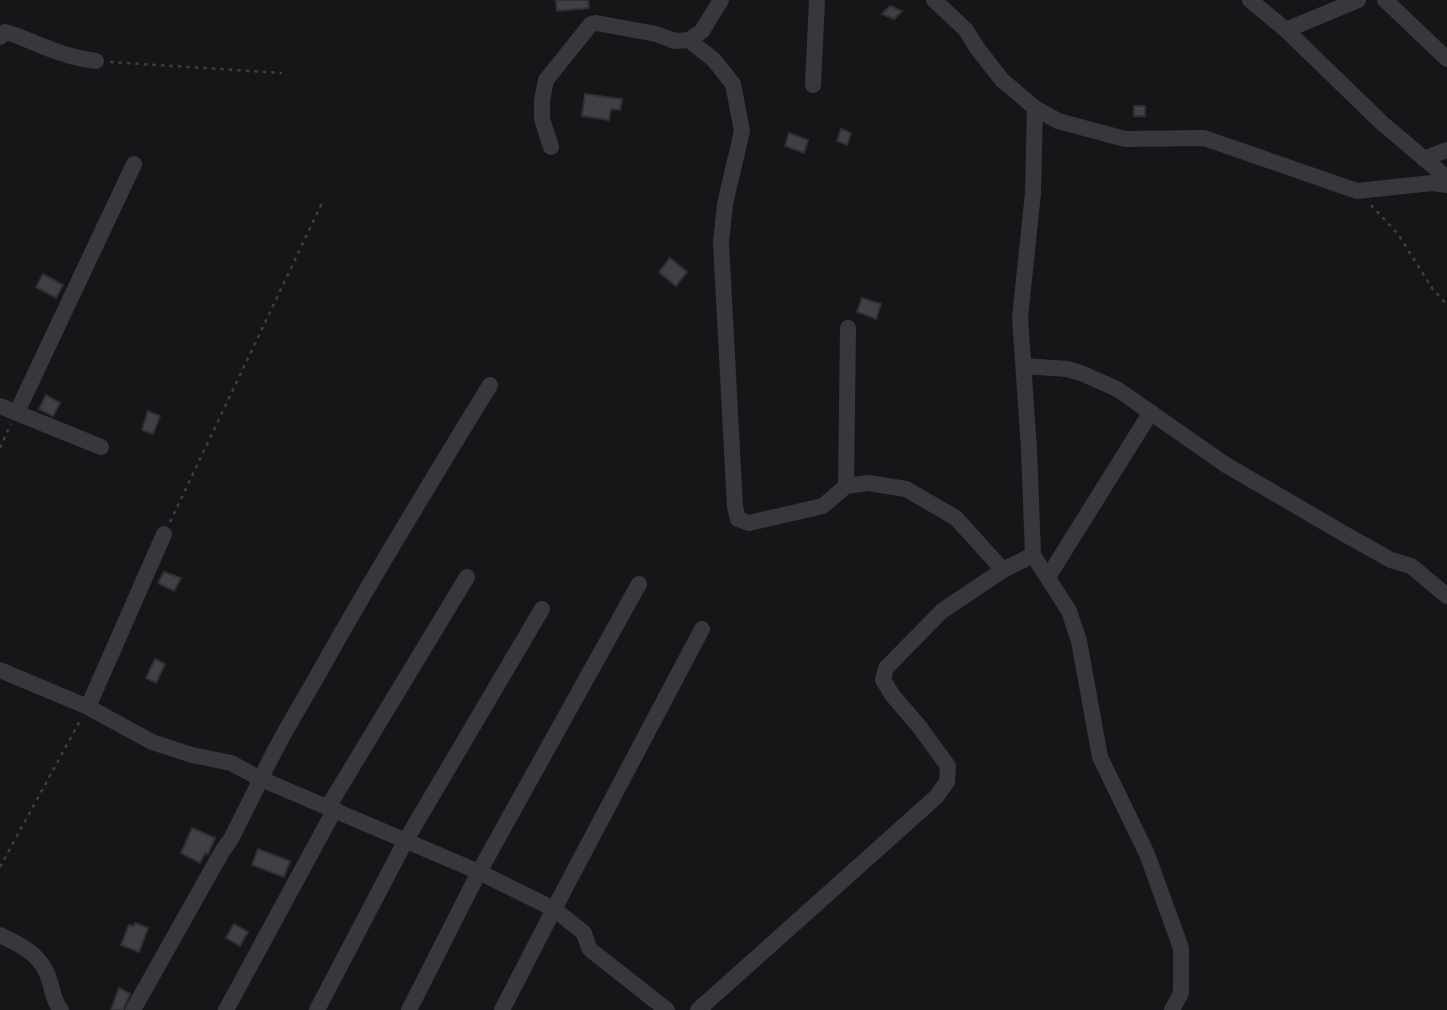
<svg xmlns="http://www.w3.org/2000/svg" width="1447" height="1010" font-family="Montserrat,sans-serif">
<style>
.building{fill:#404145;stroke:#303034;stroke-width:2}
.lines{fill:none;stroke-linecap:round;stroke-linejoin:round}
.path{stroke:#3d3f44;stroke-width:2.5;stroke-dasharray:3.5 5;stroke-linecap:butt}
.minor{stroke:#37383d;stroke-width:16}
</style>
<rect width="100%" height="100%" fill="#161618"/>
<g class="building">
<polygon points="556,0 588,0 589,8 557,11"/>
<polygon points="890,6 902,11 894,19 882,14"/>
<polygon points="585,94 622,99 620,110 611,109 609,120 582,116"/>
<rect x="1134" y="106" width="11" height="10"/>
<polygon points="841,129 851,133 847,145 837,141"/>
<polygon points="789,133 808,140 804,153 785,146"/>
<polygon points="670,258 687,272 676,286 659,272"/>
<polygon points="43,274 63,285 56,298 36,287"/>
<polygon points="862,298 881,304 876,319 857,312"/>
<polygon points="46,395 60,403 53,416 39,409"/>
<polygon points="148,411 160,416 153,434 142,430"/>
<polygon points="164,572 181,578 174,591 158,583"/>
<polygon points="155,659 165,664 156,683 146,678"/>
<polygon points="192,828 215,838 208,854 205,853 200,863 181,853"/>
<polygon points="258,849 290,861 284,877 252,865"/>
<polygon points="135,923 148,928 139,952 121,945 129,925 134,926"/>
<polygon points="234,924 248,932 240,946 226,938"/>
<polygon points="119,988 130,994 123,1010 111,1010"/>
</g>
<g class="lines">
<g class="path">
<polyline points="110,62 282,73"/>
<polyline points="1371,205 1398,234 1432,288 1447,305"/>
<polyline points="0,448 11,424"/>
<polyline points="170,522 322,203"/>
<polyline points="0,867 81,719"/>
</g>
<g class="minor">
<polyline points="934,0 966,30 977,48 1002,80 1035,108 1058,121 1125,139 1204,138 1357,191 1432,183 1447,185"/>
<polyline points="1250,0 1286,30 1382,123 1447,178"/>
<polyline points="1385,0 1447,59"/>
<polyline points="1286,30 1358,0"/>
<path d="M 0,37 L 5,32 C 18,35 29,41 42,46 C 59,53 77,59 96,61"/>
<polyline points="689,40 714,60 733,84 742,131 725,204 721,243 735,507 738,519 749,523 823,506 846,486 868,483 906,489 956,518 1003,570"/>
<polyline points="813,85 817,0"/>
<polyline points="551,147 542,119 542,100 546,80 591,24 596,23 656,34 675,41 689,40 702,31 721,0"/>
<polyline points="1424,159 1447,150"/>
<polyline points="1024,366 1067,369 1081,373 1117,389 1226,465 1348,536 1391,560 1411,566 1447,596"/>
<path d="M 490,385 C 432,480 374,574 320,671 C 300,707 277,742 261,779 L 479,872 L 554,909 L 584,933 L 589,948 L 592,951 L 667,1010"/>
<polyline points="0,406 101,447"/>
<polyline points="17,412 134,164"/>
<polyline points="846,486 848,328"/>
<polyline points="1033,555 1029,449 1020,318 1033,193 1035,108"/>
<polyline points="1048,577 1151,412"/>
<polyline points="0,670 88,707 152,742 192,755 231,763 261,779 231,839 223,850 133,1010"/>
<polyline points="88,707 164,534"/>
<polyline points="328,807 467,577"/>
<path d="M 0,935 C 21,945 42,955 49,979 C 53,990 53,1001 61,1010"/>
<polyline points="226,1010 335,809"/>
<polyline points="317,1010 406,840 542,609"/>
<polyline points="409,1010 479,872 639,584"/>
<polyline points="502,1010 554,909 702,629"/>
<polyline points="698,1010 936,797 947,782 948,766 918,725 893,696 883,680 886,668 942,611 1003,570 1033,555 1069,611 1079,641 1100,757 1147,854 1181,948 1181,993 1172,1010"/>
</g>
</g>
</svg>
